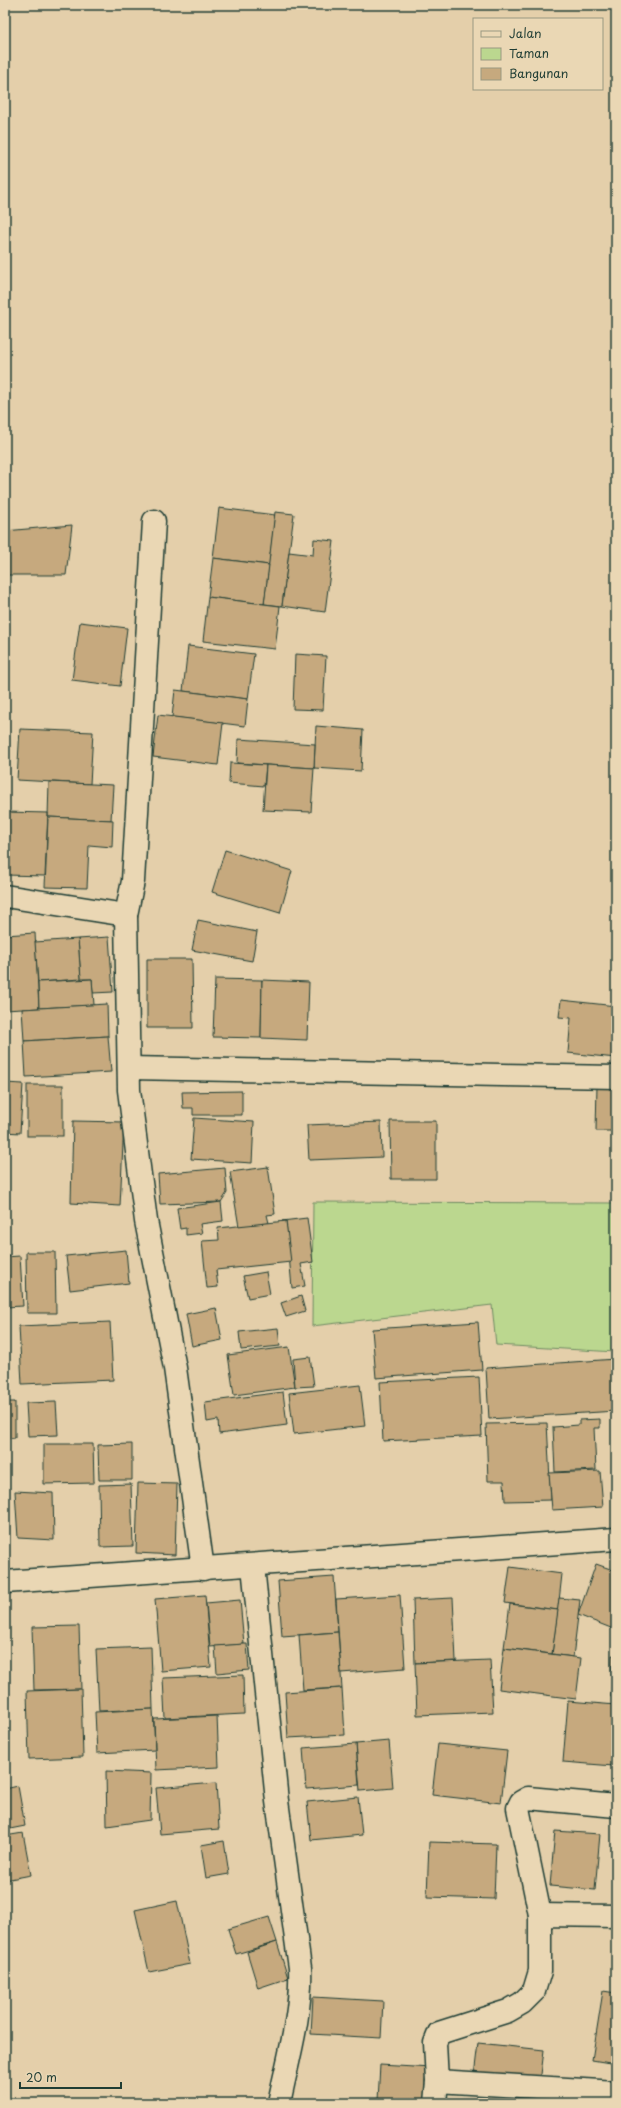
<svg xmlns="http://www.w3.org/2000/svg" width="621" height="2108" font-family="'Playpen Sans',sans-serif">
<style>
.green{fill:#bbd78f;stroke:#6d8a62}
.building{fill:#c6a97e;stroke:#1f3d34}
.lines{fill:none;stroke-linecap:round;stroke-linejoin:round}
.street-casing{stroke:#1f3d34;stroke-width:25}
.street{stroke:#ead7b4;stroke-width:22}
</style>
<rect width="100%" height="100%" fill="#e4cfaa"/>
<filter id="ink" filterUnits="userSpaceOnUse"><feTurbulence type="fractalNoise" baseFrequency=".025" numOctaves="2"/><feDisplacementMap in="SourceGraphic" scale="8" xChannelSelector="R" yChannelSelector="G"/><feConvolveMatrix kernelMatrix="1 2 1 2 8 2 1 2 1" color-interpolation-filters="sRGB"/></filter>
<g filter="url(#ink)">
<polygon class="green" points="313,1202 616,1203 616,1352 496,1345 492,1305 312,1326"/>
<g class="building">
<polygon points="219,508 275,515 269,565 213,558"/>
<polygon points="275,512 294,514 282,606 264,604"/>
<polygon points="72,525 66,575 5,575 5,531"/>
<polygon points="314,539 334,541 325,612 282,606 289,552 313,555"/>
<polygon points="213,558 269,565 264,604 208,597"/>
<polygon points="208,597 280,606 275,649 203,641"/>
<polygon points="80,622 127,628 120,686 72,680"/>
<polygon points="188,646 254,654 248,699 183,691"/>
<polygon points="295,654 326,656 323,710 293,709"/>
<polygon points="175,690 248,699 245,726 172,717"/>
<polygon points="158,715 223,723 218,765 153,757"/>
<polygon points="316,726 363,730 361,771 314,768"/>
<polygon points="20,729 93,732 90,784 17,780"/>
<polygon points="238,739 315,744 314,768 237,763"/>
<polygon points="230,763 266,765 264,786 229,783"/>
<polygon points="266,765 314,768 311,812 263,810"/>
<polygon points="49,782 113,785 111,820 48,817"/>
<polygon points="5,812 48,813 45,876 5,875"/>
<polygon points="48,817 113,820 112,847 89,845 87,888 45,887"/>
<polygon points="225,850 292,871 280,913 212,892"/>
<polygon points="198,920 257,932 252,961 192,950"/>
<polygon points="35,933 39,1008 5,1010 5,935"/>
<polygon points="109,937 113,992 93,993 92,979 81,979 78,939"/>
<polygon points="78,939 81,979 38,982 35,942"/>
<polygon points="147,959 192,959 193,1028 147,1028"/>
<polygon points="92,979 94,1005 39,1008 38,982"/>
<polygon points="215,979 262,980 261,1038 213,1037"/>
<polygon points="262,980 309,982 307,1040 261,1038"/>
<polygon points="561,1000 616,1006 616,1058 568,1053 571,1018 559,1017"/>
<polygon points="107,1004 108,1036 24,1041 22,1009"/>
<polygon points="108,1036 111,1072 26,1077 24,1041"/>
<polygon points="5,1083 23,1084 20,1133 5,1132"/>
<rect x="27" y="1085" width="36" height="51"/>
<polygon points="597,1085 616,1085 616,1131 596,1131"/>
<polygon points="242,1091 242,1115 193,1115 193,1108 183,1108 182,1092"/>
<polygon points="194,1118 254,1122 252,1163 191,1159"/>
<polygon points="73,1121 124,1122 120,1206 71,1203"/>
<polygon points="390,1121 436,1121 436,1179 391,1179"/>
<polygon points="381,1122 382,1157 309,1160 307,1125"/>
<polygon points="268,1167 275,1214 267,1215 269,1223 239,1227 230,1172"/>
<polygon points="225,1168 227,1193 221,1202 160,1204 158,1174"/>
<polygon points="221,1202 223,1221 200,1224 202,1233 186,1235 186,1228 180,1229 177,1208"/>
<polygon points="307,1218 313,1262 301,1264 305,1286 292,1288 286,1221 282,1221"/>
<polygon points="286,1221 291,1262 216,1270 218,1287 207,1288 202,1241 219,1240 218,1228"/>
<polygon points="126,1250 129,1283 70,1290 66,1256"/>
<polygon points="26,1252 55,1252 56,1313 27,1313"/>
<polygon points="20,1256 23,1306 5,1307 5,1257"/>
<polygon points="266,1272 270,1294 248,1298 243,1276"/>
<polygon points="301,1296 305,1311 286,1317 281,1303"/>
<polygon points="216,1308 222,1340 192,1346 186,1314"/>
<polygon points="110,1322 113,1380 22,1384 19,1326"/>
<polygon points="478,1322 482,1370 376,1378 372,1329"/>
<polygon points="278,1328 280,1346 241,1350 239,1332"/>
<polygon points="289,1347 295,1387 234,1395 228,1355"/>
<polygon points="310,1357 314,1386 295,1387 293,1359"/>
<polygon points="616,1359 616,1411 489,1419 486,1368"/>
<polygon points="479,1377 482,1436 383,1441 380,1382"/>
<polygon points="360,1385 365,1426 294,1434 289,1393"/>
<polygon points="283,1392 287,1425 219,1434 218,1420 207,1422 205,1402"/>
<polygon points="5,1402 15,1402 15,1438 5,1439"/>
<polygon points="56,1402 58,1435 28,1436 26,1403"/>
<polygon points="600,1419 600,1428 594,1428 596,1470 555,1472 553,1427 579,1425 579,1420"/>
<polygon points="547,1423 551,1500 505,1501 504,1481 488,1481 486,1424"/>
<polygon points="44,1444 93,1444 94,1483 44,1484"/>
<polygon points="132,1444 132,1480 99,1480 98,1445"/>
<polygon points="600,1471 603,1507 552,1510 549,1473"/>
<polygon points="138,1483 177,1484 175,1555 136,1553"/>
<polygon points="131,1484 133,1546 100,1547 99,1485"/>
<polygon points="15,1491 53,1493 54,1540 18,1538"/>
<polygon points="596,1564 616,1571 616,1630 578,1615"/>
<polygon points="510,1567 562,1574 558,1610 505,1603"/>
<polygon points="334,1577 338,1632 282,1636 278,1581"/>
<polygon points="205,1595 211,1667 161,1671 155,1599"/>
<polygon points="400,1595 405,1668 341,1673 336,1599"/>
<polygon points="453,1598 456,1661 415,1663 413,1600"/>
<polygon points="559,1598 580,1600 573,1657 552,1654"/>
<polygon points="240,1600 244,1644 210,1647 206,1603"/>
<polygon points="510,1604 558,1610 552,1654 504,1648"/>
<polygon points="79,1626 81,1689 34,1690 32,1627"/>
<polygon points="338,1632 342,1688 303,1690 299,1635"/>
<polygon points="244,1644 247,1644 249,1670 217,1673 215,1646"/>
<polygon points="151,1647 153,1709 99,1711 96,1649"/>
<polygon points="504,1648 581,1658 576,1699 499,1689"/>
<polygon points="612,1655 616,1656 616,1697 611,1697"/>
<polygon points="490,1660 493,1712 417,1715 415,1663"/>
<polygon points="243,1675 244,1714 165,1718 163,1678"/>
<polygon points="342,1688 345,1735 288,1738 285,1692"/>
<polygon points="81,1689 83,1757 29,1759 27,1691"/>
<polygon points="568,1701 616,1705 614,1766 563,1762"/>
<polygon points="153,1709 155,1750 97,1753 95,1712"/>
<polygon points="217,1716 219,1767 156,1770 154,1719"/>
<polygon points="389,1741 393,1788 360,1791 356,1744"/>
<polygon points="356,1744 359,1785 306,1789 303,1748"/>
<polygon points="438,1744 507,1751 501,1803 432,1795"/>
<polygon points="106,1771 151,1773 150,1820 107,1826"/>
<polygon points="216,1783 219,1829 160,1834 156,1788"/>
<polygon points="18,1786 25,1826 5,1830 5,1789"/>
<polygon points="358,1797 362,1835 311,1840 307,1802"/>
<polygon points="555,1831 600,1834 595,1890 550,1886"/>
<polygon points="23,1833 31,1875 5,1880 5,1836"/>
<polygon points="224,1841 229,1874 206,1878 201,1845"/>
<polygon points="429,1842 496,1844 494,1899 427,1897"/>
<polygon points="177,1901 190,1964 149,1972 135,1910"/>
<polygon points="269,1917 277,1942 236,1954 228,1929"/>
<polygon points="277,1942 288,1978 258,1988 247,1952"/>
<polygon points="5,1975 10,1989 5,1991"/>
<polygon points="603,1991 616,1993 616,2064 592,2060"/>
<polygon points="313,1997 383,2001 381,2038 311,2034"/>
<polygon points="478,2043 544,2050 539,2091 473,2084"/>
<polygon points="380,2065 431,2068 429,2103 378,2100"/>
</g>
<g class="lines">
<defs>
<g id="street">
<polyline points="154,521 133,881 126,915 129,1090 146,1221 175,1368 203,1569"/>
<polyline points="5,896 126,915"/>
<polyline points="129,1068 616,1077"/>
<path d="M 253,1566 L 277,1801 L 300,1968 C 302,2013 288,2059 279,2103"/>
<polyline points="5,1582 616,1539"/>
<polyline points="540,1915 518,1808 521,1802 528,1798 616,1806"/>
<polyline points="437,2081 435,2043 439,2033 508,2011 522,2003 534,1991 540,1971 540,1915 616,1916"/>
<polyline points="435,2103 437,2081 616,2092"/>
</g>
</defs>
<use href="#street" class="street-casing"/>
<use href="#street" class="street"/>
</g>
</g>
<rect width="621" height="2108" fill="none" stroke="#ead7b4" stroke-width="20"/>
<rect x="10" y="10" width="601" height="2088" fill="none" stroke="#1f3d34" stroke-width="1.5" filter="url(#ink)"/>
<rect x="473" y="18" width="130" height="72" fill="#ead7b4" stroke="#999981"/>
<rect x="481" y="31" width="20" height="6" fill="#ead7b4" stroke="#999981"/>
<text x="509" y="38" font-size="12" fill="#1f3d34">Jalan</text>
<rect x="481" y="48" width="20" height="12" fill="#bbd78f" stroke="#999981"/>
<text x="509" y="58" font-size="12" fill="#1f3d34">Taman</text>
<rect x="481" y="68" width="20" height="12" fill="#c6a97e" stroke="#999981"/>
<text x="509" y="78" font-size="12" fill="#1f3d34">Bangunan</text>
<path d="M20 2082v6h101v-6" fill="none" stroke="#1f3d34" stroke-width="2"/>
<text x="26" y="2082" font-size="12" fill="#1f3d34" stroke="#ead7b4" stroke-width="3" paint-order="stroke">20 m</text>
</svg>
